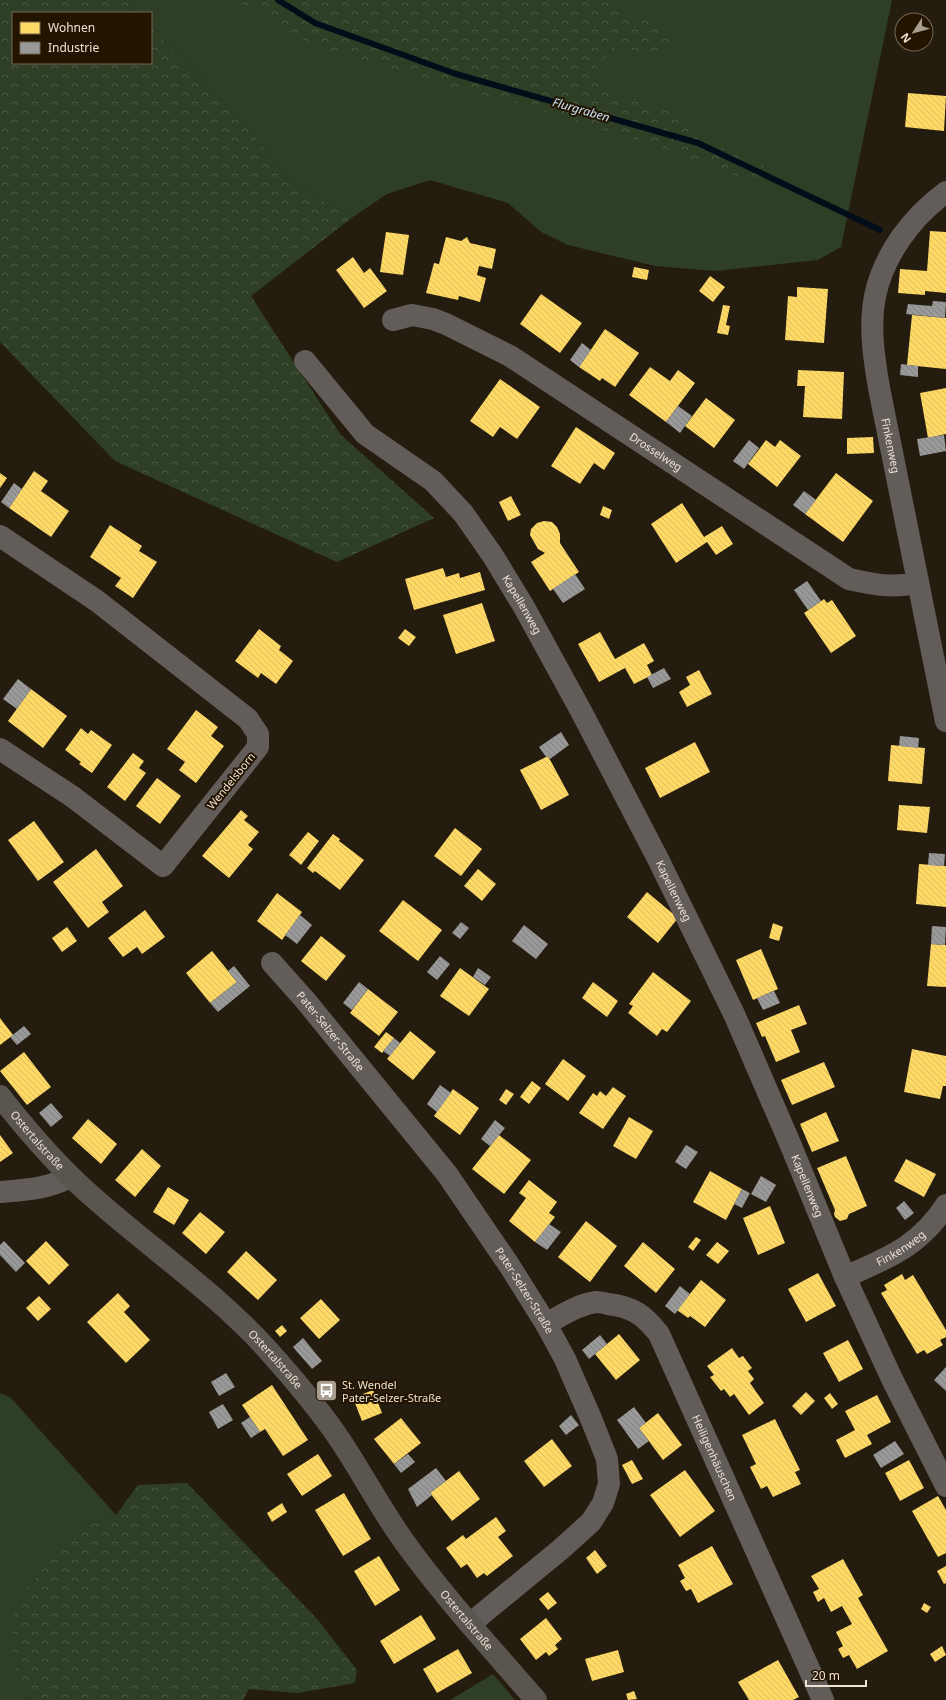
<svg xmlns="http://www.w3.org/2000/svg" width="946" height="1700" font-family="'Noto Sans',sans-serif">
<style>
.grass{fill:#2e3f25}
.forest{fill:url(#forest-crowns)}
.homes{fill:url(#homes-back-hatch)}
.industry{fill:url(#industry-back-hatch)}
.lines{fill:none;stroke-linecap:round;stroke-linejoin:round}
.stream{stroke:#030d19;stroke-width:6}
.street{stroke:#635d5a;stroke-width:22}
.secondary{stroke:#5b554f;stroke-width:22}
.labels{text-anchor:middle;stroke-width:4;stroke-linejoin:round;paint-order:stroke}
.street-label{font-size:11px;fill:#ede2d4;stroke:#231400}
.poi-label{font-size:11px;fill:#ede2d4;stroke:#231400;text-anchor:start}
.water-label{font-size:12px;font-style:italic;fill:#c7e3f8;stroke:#231400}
</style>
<defs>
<pattern id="forest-crowns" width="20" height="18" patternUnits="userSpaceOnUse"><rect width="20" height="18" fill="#2e3f25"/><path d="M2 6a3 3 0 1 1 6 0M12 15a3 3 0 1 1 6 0" fill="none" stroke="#4d5a44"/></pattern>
<pattern id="homes-back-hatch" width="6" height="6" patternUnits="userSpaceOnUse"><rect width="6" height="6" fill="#ffd966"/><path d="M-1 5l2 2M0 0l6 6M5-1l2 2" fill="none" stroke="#dabb5e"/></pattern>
<pattern id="industry-back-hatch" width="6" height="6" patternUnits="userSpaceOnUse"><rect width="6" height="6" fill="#999"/><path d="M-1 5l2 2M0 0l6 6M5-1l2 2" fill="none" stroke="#80807e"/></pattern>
</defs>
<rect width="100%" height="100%" fill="#241c0f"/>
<g class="grass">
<polygon points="125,0 892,0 841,247 818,260 715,271 655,266 568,245 541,232 508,203 430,180 387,194 353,217 291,183 240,118 151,27 151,13 138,13"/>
<polygon points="0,1393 11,1398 116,1515 79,1527 31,1700 0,1700"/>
<polygon points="493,1674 515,1700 450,1700"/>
</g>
<g class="forest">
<polygon points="0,0 125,0 138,13 13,13 13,63 151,63 151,27 240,118 291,183 353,217 251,296 340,434 434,518 337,562 115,461 0,342"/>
<polygon points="236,0 594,0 610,4 670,32 676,46 660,57 617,46 597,66 606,93 666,110 704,139 767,168 769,181 759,185 669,150 535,108 394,72 320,49"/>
<polygon points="187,1483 318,1620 357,1670 355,1683 298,1693 249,1689 243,1700 31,1700 32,1698 12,1661 15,1602 79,1527 116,1515 138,1485"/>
</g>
<g class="homes">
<polygon points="908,93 946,96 944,131 905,127"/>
<polygon points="930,231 946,232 946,293 925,291 925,295 898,293 900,269 927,271"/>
<polygon points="386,232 409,235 403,275 380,272"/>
<polygon points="446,237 461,241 467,237 470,243 496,249 492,269 479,266 477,275 486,278 480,302 459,296 458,300 426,293 434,263 439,264"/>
<polygon points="353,257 364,273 370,268 387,291 364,308 336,270"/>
<polygon points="634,267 649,270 647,280 632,277"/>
<polygon points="710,276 725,287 713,302 699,291"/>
<polygon points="797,287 828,289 824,343 785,340 788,296 797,297"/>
<polygon points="541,294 582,323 560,353 520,324"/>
<polygon points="723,305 730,306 726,325 730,326 728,335 717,333"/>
<polygon points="912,315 946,318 946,369 907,365"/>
<polygon points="605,329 639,353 615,387 602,378 600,381 579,367"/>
<polygon points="650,367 670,381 678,370 695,383 666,422 629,395"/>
<polygon points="798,370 844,372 842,419 803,417 805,386 797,386"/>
<polygon points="500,379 540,407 517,439 500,427 493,437 470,421"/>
<polygon points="946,388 946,434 928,438 920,393"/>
<polygon points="706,398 735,420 714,448 685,426"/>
<polygon points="576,427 615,453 604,470 594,463 580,484 551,466"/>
<polygon points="873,437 874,453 847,454 847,438"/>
<polygon points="766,440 775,447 780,440 801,456 777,487 748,464"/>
<polygon points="34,471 48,481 41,491 69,511 51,537 9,508"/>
<polygon points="0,473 7,478 0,488"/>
<polygon points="836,473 873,501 843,542 805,514"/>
<polygon points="511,496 521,515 508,521 499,502"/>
<polygon points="682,503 704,537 722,526 733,544 716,555 707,542 676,563 651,524"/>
<polygon points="603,506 612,510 609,519 600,515"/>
<polygon points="544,521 552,522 557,527 560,534 560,543 579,572 550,591 531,562 545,553 538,549 530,535 531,529 537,523"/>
<polygon points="110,525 142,546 139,551 157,562 133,598 115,586 121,578 90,557"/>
<polygon points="443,568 446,577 459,573 460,578 480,572 485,590 414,610 405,579"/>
<polygon points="824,599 827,603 832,600 856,636 831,653 804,613"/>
<polygon points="482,603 495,641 456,654 443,615"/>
<polygon points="259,629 281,646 279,650 293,661 276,684 261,673 258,678 235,661"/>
<polygon points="405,629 416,637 409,646 398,638"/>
<polygon points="600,632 615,659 644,643 654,661 647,665 652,675 634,684 625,668 599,682 578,644"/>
<polygon points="699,670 712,694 687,707 679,692 690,685 686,677"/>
<polygon points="31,689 67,716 43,748 8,721"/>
<polygon points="196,710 218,727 211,736 224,746 196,783 179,770 185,762 167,749"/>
<polygon points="81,728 88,734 91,730 112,745 92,773 79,764 81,762 65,750"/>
<polygon points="695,742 710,772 660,798 645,768"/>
<polygon points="891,745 925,748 922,784 888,781"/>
<polygon points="133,753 144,761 139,768 146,773 125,801 107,787"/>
<polygon points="548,756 569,795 541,810 520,770"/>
<polygon points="157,778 181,796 160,824 136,806"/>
<polygon points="899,805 930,807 927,833 897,830"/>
<polygon points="241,810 248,816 244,820 259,832 248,845 253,849 229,878 202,856"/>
<polygon points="34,821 64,862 38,881 8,840"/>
<polygon points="455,828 482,849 461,876 434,856"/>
<polygon points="308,832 319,841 301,865 289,855"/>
<polygon points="333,834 340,839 339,841 364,860 340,890 315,871 313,873 307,868"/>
<polygon points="96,849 123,886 102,902 109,912 88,928 53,882"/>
<polygon points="919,864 946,866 946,907 916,904"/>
<polygon points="478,869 496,884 482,901 464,886"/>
<polygon points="647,892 678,918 658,943 627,917"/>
<polygon points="277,893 302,912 282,940 257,921"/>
<polygon points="403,900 442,930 418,961 379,931"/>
<polygon points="145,910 165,937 142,954 137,947 123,957 108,938"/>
<polygon points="773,923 783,927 779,941 769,938"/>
<polygon points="67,927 77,941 62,952 52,938"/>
<polygon points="321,936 346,956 326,981 301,961"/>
<polygon points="931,944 946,945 946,987 927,986"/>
<polygon points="761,949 778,989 753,1000 736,960"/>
<polygon points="212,951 237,982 210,1003 186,973"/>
<polygon points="460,968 489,989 469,1016 440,996"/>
<polygon points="653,972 691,1001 667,1032 662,1029 657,1036 628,1013 633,1006 629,1004"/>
<polygon points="593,982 618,1001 607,1017 582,998"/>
<polygon points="368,989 398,1012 379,1036 350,1013"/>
<polygon points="799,1005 807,1024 791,1030 800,1052 776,1062 765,1036 762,1037 756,1023"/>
<polygon points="0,1018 13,1035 0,1045"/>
<polygon points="410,1031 436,1052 413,1080 387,1059"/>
<polygon points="386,1032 394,1038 382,1053 374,1047"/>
<polygon points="912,1049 946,1056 946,1086 943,1086 940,1099 904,1092"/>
<polygon points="24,1052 51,1087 27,1105 0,1071"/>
<polygon points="563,1059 586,1076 568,1101 545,1084"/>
<polygon points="824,1062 835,1087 792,1105 781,1080"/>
<polygon points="532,1081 541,1088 529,1104 520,1097"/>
<polygon points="613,1087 626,1096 603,1129 579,1113 593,1093 597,1096 600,1091 606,1096"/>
<polygon points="453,1089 479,1108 460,1135 434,1116"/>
<polygon points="506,1089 514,1094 506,1105 499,1100"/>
<polygon points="826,1112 839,1141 812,1152 800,1124"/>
<polygon points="629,1117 653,1131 636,1159 613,1146"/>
<polygon points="88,1119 117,1144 101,1164 72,1138"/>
<polygon points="0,1135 13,1153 0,1162"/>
<polygon points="499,1135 531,1160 504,1194 472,1169"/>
<polygon points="142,1149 161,1166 135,1197 115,1180"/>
<polygon points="846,1156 867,1206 849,1214 847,1219 840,1221 835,1217 834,1214 835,1210 817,1168"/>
<polygon points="906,1159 936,1174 924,1197 894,1181"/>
<polygon points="710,1171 742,1189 726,1220 693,1202"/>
<polygon points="529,1180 557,1202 549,1213 555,1217 535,1242 509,1221 526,1198 519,1193"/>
<polygon points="168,1187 189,1200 174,1225 153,1212"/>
<polygon points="770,1206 785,1243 758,1255 743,1218"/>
<polygon points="200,1212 225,1232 206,1254 182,1233"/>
<polygon points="586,1221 617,1246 590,1282 558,1257"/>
<polygon points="696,1237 701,1240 693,1251 688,1247"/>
<polygon points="46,1241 69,1265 49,1285 26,1261"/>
<polygon points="643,1242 675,1269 656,1293 624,1266"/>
<polygon points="717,1242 729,1251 718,1264 706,1255"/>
<polygon points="246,1251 277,1280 258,1300 227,1272"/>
<polygon points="818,1273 836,1306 806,1322 788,1289"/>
<polygon points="902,1274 905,1280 913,1275 946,1330 946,1337 940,1340 943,1345 927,1354 924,1350 917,1354 881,1293 887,1290 884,1285"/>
<polygon points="701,1280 726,1300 705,1327 690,1316 688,1318 677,1310"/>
<polygon points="118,1293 130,1306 124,1312 150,1340 126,1363 87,1322"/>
<polygon points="39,1296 51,1309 38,1321 26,1308"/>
<polygon points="321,1299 340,1320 319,1339 300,1318"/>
<polygon points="282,1325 287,1331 280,1337 275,1331"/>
<polygon points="619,1334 640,1360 616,1380 595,1354"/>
<polygon points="848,1340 863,1369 839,1382 823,1353"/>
<polygon points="732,1348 739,1358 743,1356 752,1368 748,1371 754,1379 750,1383 764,1403 749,1415 734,1394 730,1397 724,1389 721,1391 710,1377 714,1375 707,1366"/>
<polygon points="272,1385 308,1440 283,1456 265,1429 260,1432 242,1405"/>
<polygon points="373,1390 382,1413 362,1421 353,1398"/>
<polygon points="806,1392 815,1401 801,1415 792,1406"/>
<polygon points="830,1393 838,1404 832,1409 824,1398"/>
<polygon points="877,1395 891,1422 867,1435 872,1444 845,1458 836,1440 855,1430 845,1411"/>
<polygon points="658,1413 682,1445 663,1460 639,1428"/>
<polygon points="401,1418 421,1443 394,1464 374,1439"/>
<polygon points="775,1419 800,1470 795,1472 801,1484 773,1497 767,1486 761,1489 750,1467 756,1464 742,1435"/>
<polygon points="552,1439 572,1466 544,1487 524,1461"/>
<polygon points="318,1454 332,1476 302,1496 287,1474"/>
<polygon points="632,1460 643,1479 632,1484 622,1465"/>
<polygon points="909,1460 924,1488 900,1501 885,1473"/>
<polygon points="685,1470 715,1511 680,1537 650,1495"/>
<polygon points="459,1471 480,1499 452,1521 430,1493"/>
<polygon points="344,1493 371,1539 343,1556 315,1510"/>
<polygon points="938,1496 946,1510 946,1553 938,1557 912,1511"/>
<polygon points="282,1503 287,1512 272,1522 267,1513"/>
<polygon points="496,1517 506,1531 498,1537 513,1556 487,1576 484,1573 477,1578 467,1564 461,1568 446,1548 463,1535 466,1539"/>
<polygon points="712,1546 733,1584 698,1603 691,1589 686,1591 680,1581 685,1578 678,1565"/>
<polygon points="595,1550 607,1566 597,1574 586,1558"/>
<polygon points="379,1556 400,1590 375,1606 354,1571"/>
<polygon points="843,1559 863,1595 858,1598 888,1651 857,1669 849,1655 843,1658 838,1649 843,1646 836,1632 852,1624 842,1606 831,1612 824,1598 818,1602 813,1592 819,1589 811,1576"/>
<polygon points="946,1566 946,1583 944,1584 937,1571"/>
<polygon points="548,1592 557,1603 548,1610 539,1599"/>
<polygon points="924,1603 931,1607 927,1613 921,1609"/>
<polygon points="421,1615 436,1639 394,1664 380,1641"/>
<polygon points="546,1618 562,1639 555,1645 558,1649 549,1656 546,1652 536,1660 520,1639"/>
<polygon points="942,1646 946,1655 935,1662 930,1654"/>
<polygon points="458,1649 472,1673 437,1693 423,1669"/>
<polygon points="618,1650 624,1672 592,1681 585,1659"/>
<polygon points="778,1660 799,1697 793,1700 749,1700 738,1682"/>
<polygon points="634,1691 637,1699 628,1700 626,1694"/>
</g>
<g class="industry">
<polygon points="933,301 946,302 945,318 906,314 908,304 932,306"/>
<polygon points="582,343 591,350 579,367 570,360"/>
<polygon points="901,364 918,366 918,377 900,375"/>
<polygon points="678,406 692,416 680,433 666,422"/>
<polygon points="944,435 946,451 920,456 917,439"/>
<polygon points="749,440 759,448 744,469 733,461"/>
<polygon points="14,483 22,489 9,508 1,502"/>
<polygon points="804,491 816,500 805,514 793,505"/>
<polygon points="575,574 585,589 563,603 553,589"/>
<polygon points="807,581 821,601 808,610 794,590"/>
<polygon points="664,668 671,679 653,688 647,677"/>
<polygon points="18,679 31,689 17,709 3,699"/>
<polygon points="561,732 569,745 550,759 548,756 546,757 539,747"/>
<polygon points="900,736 919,738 918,748 899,746"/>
<polygon points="929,853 945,854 944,866 928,865"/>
<polygon points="300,915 312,925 297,944 285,935"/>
<polygon points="461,922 469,928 460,939 452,933"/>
<polygon points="524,925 548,944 536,959 512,941"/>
<polygon points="932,926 946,927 945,945 931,944"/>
<polygon points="440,956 450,964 437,980 427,972"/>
<polygon points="234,966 250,986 218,1012 210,1003 237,982 228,971"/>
<polygon points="478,968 491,977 485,985 473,977"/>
<polygon points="359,982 368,989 352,1010 343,1003"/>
<polygon points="774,991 780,1003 763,1010 757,998"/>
<polygon points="24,1026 31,1034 17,1045 10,1037"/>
<polygon points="394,1038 400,1043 390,1056 383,1051"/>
<polygon points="440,1085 451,1093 437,1112 427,1104"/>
<polygon points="51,1103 63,1117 51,1127 39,1113"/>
<polygon points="495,1120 505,1128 490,1146 481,1139"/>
<polygon points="686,1145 698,1152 686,1169 675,1162"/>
<polygon points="761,1176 776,1185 766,1202 751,1194"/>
<polygon points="742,1189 750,1193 742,1208 734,1204"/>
<polygon points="904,1201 914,1213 905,1220 896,1208"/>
<polygon points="549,1224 561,1232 547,1250 535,1242"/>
<polygon points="4,1241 25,1263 16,1272 0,1255 0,1245"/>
<polygon points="680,1286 690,1294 675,1314 665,1306"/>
<polygon points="600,1335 607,1344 589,1359 582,1350"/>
<polygon points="303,1338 322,1361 312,1369 293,1347"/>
<polygon points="946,1367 946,1391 934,1380"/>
<polygon points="226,1373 235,1387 219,1396 211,1382"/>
<polygon points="223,1404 233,1420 218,1429 209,1412"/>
<polygon points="634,1407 646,1423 639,1428 649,1441 638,1449 617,1420"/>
<polygon points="571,1415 579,1425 566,1435 559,1426"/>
<polygon points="250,1417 260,1432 251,1438 241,1423"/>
<polygon points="895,1441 904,1454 881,1468 873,1455"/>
<polygon points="408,1454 415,1462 401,1473 394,1464"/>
<polygon points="436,1468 446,1481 430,1493 432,1495 417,1507 408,1489"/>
</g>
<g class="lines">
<polyline class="stream" points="278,0 315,23 456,74 698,143 880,230"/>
<g class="street">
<path id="s1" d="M 946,192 C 912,217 884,254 875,296 C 869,327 874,358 879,388 L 946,721"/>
<path id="s2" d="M 393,320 L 412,315 L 433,319 L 446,324 L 510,356 L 849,579 C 876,585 891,588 918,583"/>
<path id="s3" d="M 305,361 L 365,434 L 433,481 L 463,513 L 493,556 L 524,607 L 581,711 L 658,859 L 734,1014 L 789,1141 L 845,1277 L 892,1379 L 946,1486"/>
<polyline points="0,536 97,601 248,719 258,734 258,747 163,866 73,797 0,749"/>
<path id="s4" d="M 272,963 L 305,1000 L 447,1174 L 509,1265 L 546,1324 L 565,1359 L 592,1421 L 607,1459 L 609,1484 L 603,1503 L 591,1522 L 560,1550 L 470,1624"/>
<path d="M 0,1192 C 26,1190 47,1189 70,1177"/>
<path id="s5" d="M 845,1277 C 887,1258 919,1247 946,1205"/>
<path id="s6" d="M 546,1324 C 561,1316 579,1304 596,1302 C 600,1302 605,1303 608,1304 C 633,1307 644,1315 659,1334 L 823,1700"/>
</g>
<path class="secondary" id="s7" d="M 0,1096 C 29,1133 59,1168 94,1198 C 150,1248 215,1292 266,1348 C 293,1378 320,1409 342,1443 C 363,1475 381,1509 403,1540 C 443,1596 491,1648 536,1700"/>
</g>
<defs>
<symbol id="bus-square" viewBox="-11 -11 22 22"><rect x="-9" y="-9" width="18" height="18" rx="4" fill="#a79d8f" stroke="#231400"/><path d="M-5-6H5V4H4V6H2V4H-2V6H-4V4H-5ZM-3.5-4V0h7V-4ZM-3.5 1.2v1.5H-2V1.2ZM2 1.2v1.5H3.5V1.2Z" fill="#fff"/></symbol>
</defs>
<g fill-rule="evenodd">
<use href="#bus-square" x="314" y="1378" width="25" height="25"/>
</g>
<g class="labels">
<g class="street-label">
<text dy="4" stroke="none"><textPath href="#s1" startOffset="280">Finkenweg</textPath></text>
<text dy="4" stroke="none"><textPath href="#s2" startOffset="301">Drosselweg</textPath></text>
<text dy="4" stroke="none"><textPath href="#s3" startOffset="330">Kapellenweg</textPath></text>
<text transform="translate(231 781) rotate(-51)" y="4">Wendelsborn</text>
<text dy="4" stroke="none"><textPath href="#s3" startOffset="654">Kapellenweg</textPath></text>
<text dy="4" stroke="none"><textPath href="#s4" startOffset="90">Pater-Selzer-Straße</textPath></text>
<text dy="4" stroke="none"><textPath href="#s7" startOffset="58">Ostertalstraße</textPath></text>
<text dy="4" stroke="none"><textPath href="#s3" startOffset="978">Kapellenweg</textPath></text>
<text dy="4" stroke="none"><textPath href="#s5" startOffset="63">Finkenweg</textPath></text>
<text dy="4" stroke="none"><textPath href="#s4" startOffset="414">Pater-Selzer-Straße</textPath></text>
<text dy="4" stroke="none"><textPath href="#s7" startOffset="382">Ostertalstraße</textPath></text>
<text dy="4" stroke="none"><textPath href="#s6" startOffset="264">Heiligenhäuschen</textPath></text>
<text dy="4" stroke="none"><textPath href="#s7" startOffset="706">Ostertalstraße</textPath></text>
</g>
<g class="poi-label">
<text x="342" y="1389">St. Wendel<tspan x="342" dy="13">Pater-Selzer-Straße</tspan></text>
</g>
<g class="water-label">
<text transform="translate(581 110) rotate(16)" y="4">Flurgraben</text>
</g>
</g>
<rect x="12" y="12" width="140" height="52" fill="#231400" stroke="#746655"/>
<rect x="20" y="22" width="20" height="12" fill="#ffd966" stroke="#746655"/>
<text x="48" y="32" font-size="12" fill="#ede2d4">Wohnen</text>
<rect x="20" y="42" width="20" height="12" fill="#999999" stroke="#746655"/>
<text x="48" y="52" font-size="12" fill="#ede2d4">Industrie</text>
<g transform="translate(914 32) rotate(234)"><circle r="19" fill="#231400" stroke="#746655"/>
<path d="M0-3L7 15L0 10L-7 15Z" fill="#a79d8f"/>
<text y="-6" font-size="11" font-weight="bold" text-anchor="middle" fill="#ede2d4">N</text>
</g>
<path d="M806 1680v6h60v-6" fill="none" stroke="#ede2d4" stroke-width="2"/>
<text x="812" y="1680" font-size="12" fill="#ede2d4" stroke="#231400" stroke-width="3" paint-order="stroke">20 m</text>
</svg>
